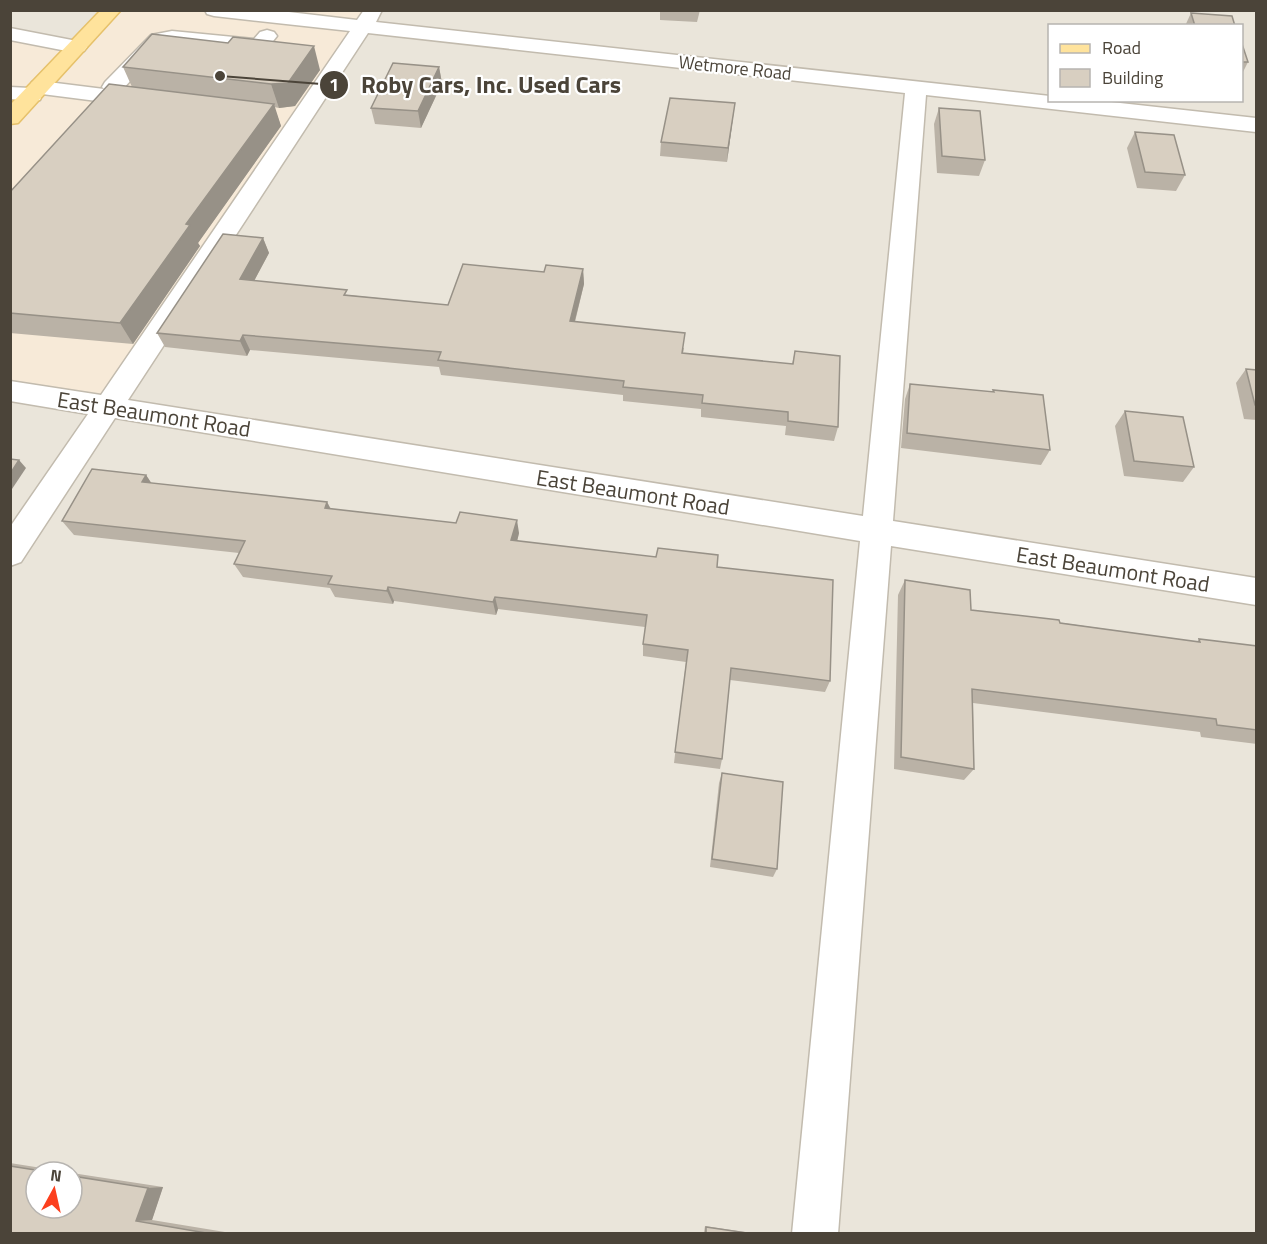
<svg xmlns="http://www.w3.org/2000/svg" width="1267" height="1244" font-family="'Titillium Web',sans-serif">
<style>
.residential{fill:#eae5da;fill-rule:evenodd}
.commercial{fill:#f7ead8}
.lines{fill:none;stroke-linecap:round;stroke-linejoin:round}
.minor-casing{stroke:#c2bbae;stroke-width:3}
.major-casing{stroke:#e6c16a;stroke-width:3}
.minor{fill:#fff;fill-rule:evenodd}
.major{fill:#ffe39c;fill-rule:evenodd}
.wall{fill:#bab2a6}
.shaded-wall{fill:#979187}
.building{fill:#d8cfc1;stroke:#979187;stroke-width:1.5}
.labels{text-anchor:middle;stroke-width:4.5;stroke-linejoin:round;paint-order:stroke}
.far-street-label{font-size:18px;fill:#4b4439;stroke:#fff}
.street-label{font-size:22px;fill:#4b4439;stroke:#fff}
.leader{fill:none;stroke:#4b4439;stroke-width:2}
.callout-dot{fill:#4b4439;stroke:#fff;stroke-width:2}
.mark-label{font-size:18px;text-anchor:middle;font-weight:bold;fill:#fff}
.callout-label{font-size:24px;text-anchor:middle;font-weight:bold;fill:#4b4439;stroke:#fff;stroke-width:4.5;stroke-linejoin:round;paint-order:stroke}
</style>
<rect width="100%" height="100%" fill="#f6f3ec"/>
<g class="residential">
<polygon points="11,11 110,11 76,46 11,39"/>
<path d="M 373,11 L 1256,11 L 1256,1233 L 11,1233 L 10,385 ZM 1050,26 L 1242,26 L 1242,100 L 1050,100 ZM 36,1172 L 72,1172 L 72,1208 L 36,1208 Z"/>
</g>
<polygon class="commercial" points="110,11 373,11 113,399 11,385 11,39 76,46"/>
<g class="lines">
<defs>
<g id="minor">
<path d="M 205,10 L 272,10 L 357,20 L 364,10 L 382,10 L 376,22 L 1050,96 L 1050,100 L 1093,100 L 1256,118 L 1256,132 L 926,95 L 893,521 L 1256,578 L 1256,605 L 891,546 L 838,1234 L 792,1234 L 860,541 L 115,418 L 21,562 L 10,566 L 10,527 L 88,414 L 10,401 L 10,381 L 101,395 L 350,31 L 214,16 L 207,14 ZM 368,33 L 905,93 L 863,516 L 128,400 Z"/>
<polygon points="10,28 77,41 84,43 87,47 84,51 77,53 10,40"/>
<polygon points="267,30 274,32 277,36 266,50 259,52 172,43 164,44 121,91 152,96 155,101 152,106 144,107 42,94 40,100 32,101 10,99 10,87 30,88 32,82 40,81 104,89 102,87 105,82 151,35 172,31 254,39 260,32"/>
</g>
<polygon id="major" points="101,10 121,10 18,123 10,124 10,105"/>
</defs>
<use href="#minor" class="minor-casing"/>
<use href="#major" class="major-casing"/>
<use href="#minor" class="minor"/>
<use href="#major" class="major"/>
</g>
<g class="wall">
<polygon points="660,10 700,10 697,22 660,20"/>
<polygon points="1191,13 1235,26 1185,26"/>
<polygon points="1242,44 1248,62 1242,74"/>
<polygon points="123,67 320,70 295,106 279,108 274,107 281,126 198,243 200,246 133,344 10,333 10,192 132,87"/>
<polygon points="439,67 442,83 421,128 375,124 371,108"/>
<polygon points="735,103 727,162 660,156 661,142"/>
<polygon points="939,108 985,160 979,176 937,173 934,124"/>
<polygon points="1135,132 1185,175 1176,191 1137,188 1127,148"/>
<polygon points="263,238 269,253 254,281 348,295 448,305 544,272 583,269 584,284 575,322 684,348 683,354 792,364 795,351 838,427 834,441 785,435 786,426 701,417 701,409 623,401 623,395 441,375 439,367 250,350 247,356 165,347 157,333"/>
<polygon points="1246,369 1257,370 1257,420 1244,419 1236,383"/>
<polygon points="910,384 992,392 993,390 1050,450 1041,465 901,448 905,399"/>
<polygon points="1125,411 1194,467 1183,482 1124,476 1115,426"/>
<polygon points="146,475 151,483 327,502 331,509 519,533 517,541 717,567 830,681 825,692 730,680 722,759 720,769 674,763 686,662 643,656 643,644 645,627 498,609 496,615 394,601 393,604 335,597 330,588 243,577 234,564 239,553 74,535 62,521"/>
<polygon points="905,580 971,610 1197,642 1199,639 1257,646 1257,744 1201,737 1200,732 973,703 974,769 964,780 894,769 898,595"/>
<polygon points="722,773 777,869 773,877 710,867 719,783"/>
<polygon points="10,1163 67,1172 36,1172 72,1208 72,1173 163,1187 152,1220 231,1233 10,1233"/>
<polygon points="705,1226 751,1233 704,1233"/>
</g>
<g class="shaded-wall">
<polygon points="314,46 320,70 295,106 279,108 271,84"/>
<polygon points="439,67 442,83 421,128 418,111"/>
<polygon points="735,103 733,117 727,162 728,148"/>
<polygon points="274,104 281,126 198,243 200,246 133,344 120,323 186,224"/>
<polygon points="263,238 269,253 247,294 240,279"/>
<polygon points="583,269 584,284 571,336 570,321"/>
<polygon points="243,335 250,350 247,356 240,341"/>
<polygon points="19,460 26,468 10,492 10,474"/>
<polygon points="146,475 156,490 142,482"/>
<polygon points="327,502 334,516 325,508"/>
<polygon points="517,520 519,533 514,554 511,540"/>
<polygon points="388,587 394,601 393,604 387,591"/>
<polygon points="495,597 498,609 496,615 493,602"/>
<polygon points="163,1187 152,1220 136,1221 148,1188"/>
</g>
<g class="building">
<polygon points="1191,13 1232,16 1235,26 1195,26"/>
<polygon points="152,34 228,43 233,37 314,46 288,83 271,84 123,67"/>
<polygon points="1242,44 1248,62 1242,62"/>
<polygon points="393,63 439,67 418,111 371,108"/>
<polygon points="109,84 274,104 186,224 190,225 120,323 10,313 10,192"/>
<polygon points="670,98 735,103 728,148 661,142"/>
<polygon points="939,108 980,111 985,160 942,156"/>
<polygon points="1135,132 1174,135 1185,175 1145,172"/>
<polygon points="223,234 263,238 240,279 347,290 344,295 448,305 463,264 544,272 546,265 583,269 570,321 685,333 682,353 793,364 795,351 840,356 838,427 788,421 788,412 702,403 703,395 623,387 624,381 438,360 441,352 243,335 240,341 157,333"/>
<polygon points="1246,369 1257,370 1257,405 1255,405"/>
<polygon points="910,384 994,392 993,390 1043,395 1050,450 907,433"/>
<polygon points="1125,411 1183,417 1194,467 1134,461"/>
<polygon points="10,459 19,460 10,474"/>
<polygon points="92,469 146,475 142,482 327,502 325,508 456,523 460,512 517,520 511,540 656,557 658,548 718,555 717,567 833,580 830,681 731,668 722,759 675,752 688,650 643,644 647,615 495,597 493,602 388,587 387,591 328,584 332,576 234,564 245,541 62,521"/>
<polygon points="905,580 970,590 971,610 1059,620 1060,623 1200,642 1199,639 1257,646 1257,730 1217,725 1216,719 972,689 974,769 901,757"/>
<polygon points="722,773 783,782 777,869 712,859"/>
<polygon points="10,1166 48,1172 36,1172 36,1208 72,1208 72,1176 148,1188 136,1221 206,1233 10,1233"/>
<polygon points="706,1227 747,1233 706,1233"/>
</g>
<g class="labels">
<g class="far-street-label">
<text transform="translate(735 68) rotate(6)" y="6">Wetmore Road</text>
</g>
<g class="street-label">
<text transform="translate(154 414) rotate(9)" y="8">East Beaumont Road</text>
<text transform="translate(633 492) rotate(9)" y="8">East Beaumont Road</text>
<text transform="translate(1113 569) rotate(9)" y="8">East Beaumont Road</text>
</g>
</g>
<path class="leader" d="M220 76L334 85"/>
<g class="callout-dot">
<circle cx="220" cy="76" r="6"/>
<circle cx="334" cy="85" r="15"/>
</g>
<g class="mark-label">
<text x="334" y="91">1</text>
</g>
<g class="callout-label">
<text x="491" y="93">Roby Cars, Inc. Used Cars</text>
</g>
<rect width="1267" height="1244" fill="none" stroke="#4b4439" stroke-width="24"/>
<rect x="1048" y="24" width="195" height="78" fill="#ffffff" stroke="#b7b4b0" stroke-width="1.5"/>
<rect x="1060" y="44" width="30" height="9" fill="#ffe39c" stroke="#b7b4b0" stroke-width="1.5"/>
<text x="1102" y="54" font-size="18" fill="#4b4439">Road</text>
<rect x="1060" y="69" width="30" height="18" fill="#d8cfc1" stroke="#b7b4b0" stroke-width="1.5"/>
<text x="1102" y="84" font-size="18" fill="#4b4439">Building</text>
<g transform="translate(54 1190) rotate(8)"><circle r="28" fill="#ffffff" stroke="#b7b4b0" stroke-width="1.5"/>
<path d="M0-4.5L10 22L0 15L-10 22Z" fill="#fc3f1d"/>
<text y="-9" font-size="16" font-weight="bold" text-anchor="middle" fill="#4b4439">N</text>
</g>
</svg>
